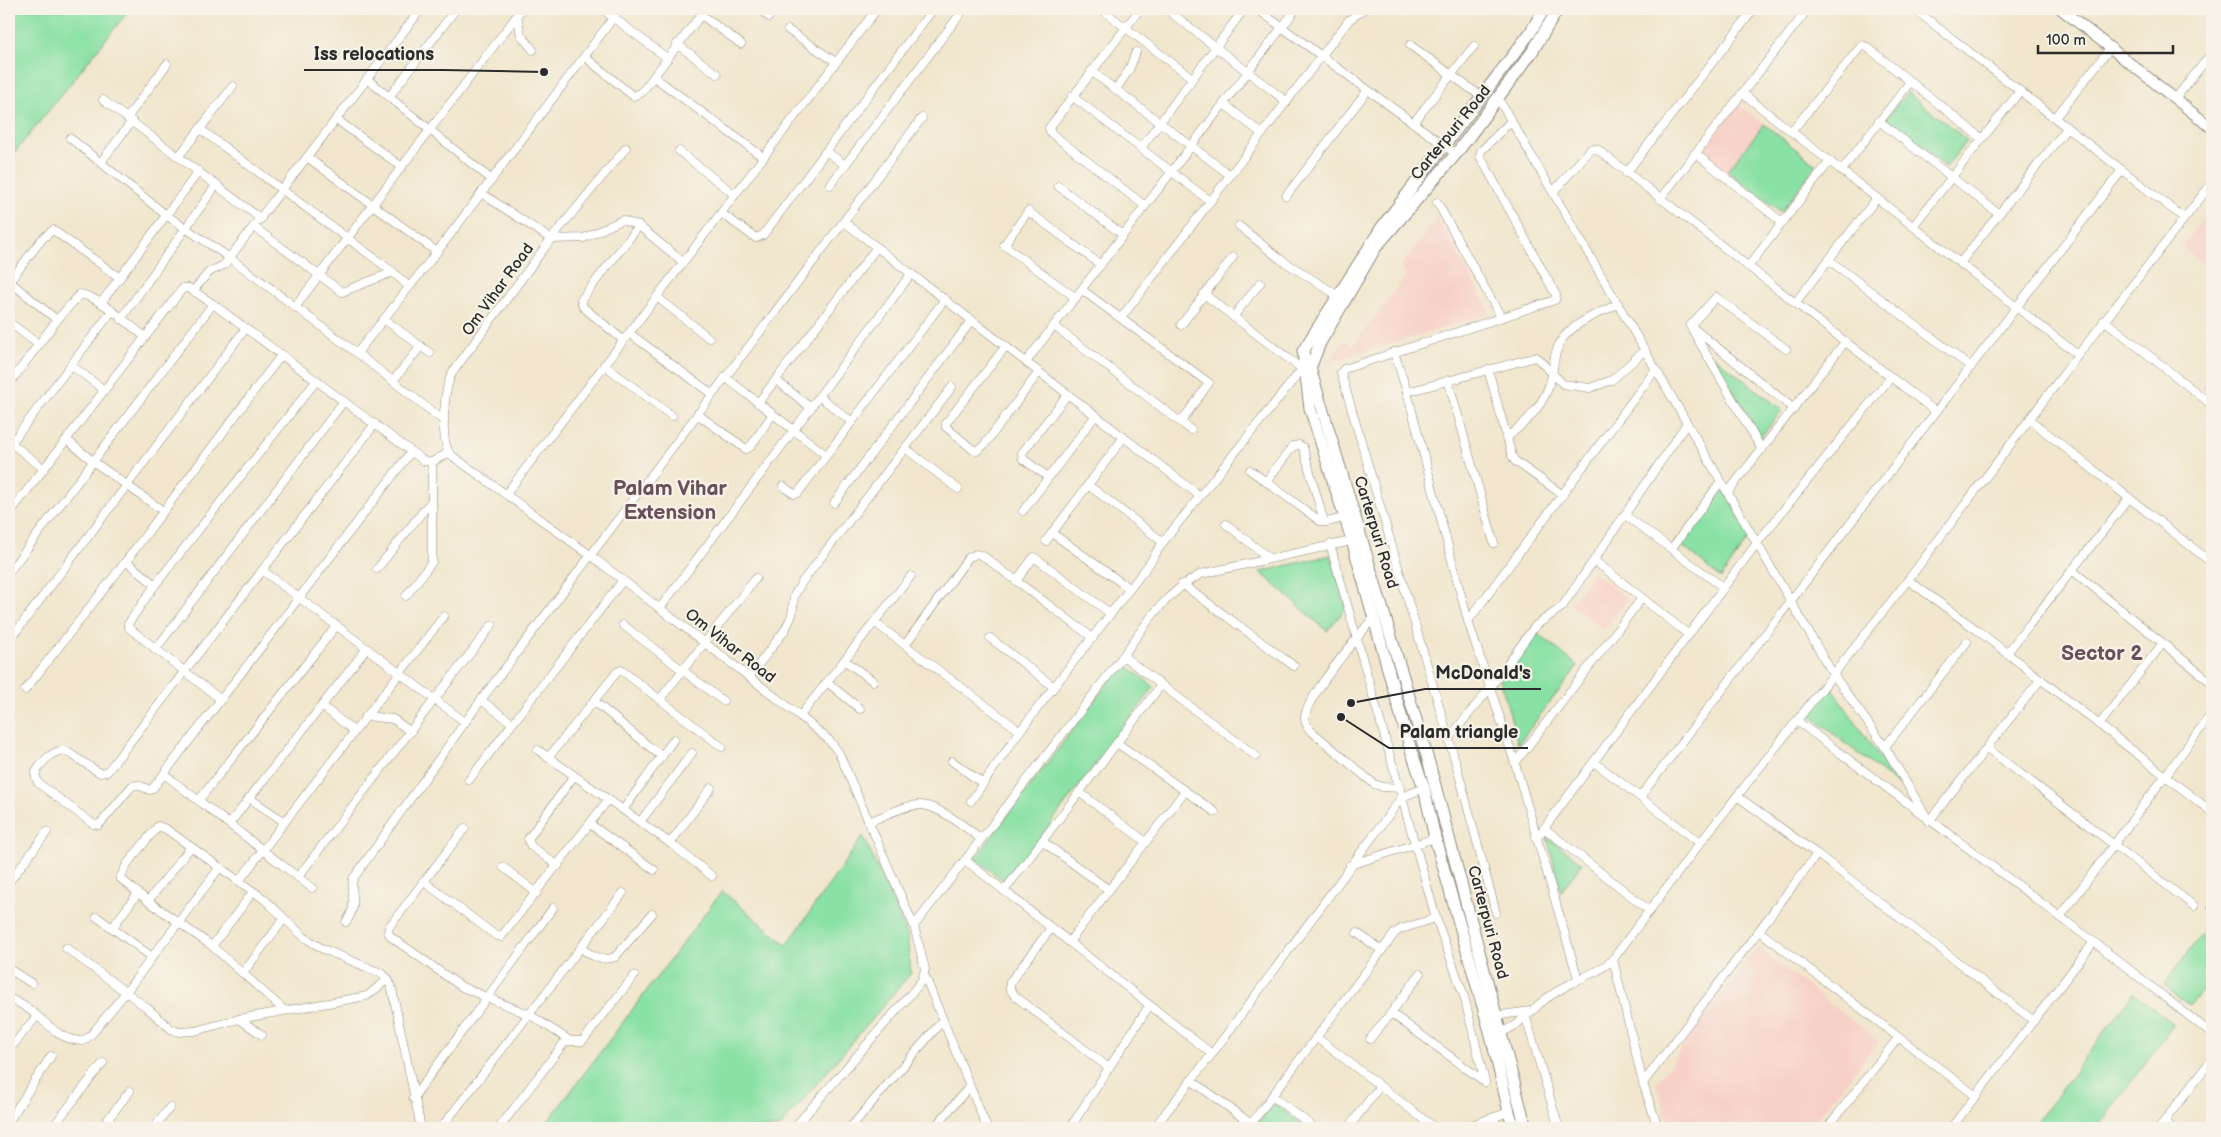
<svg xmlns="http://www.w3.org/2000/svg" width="2221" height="1137" font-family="'Balsamiq Sans',sans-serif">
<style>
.built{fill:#f7d1c8}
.green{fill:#8ae1a5;stroke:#5a8668}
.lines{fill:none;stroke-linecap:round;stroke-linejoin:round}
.minor-casing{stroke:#8e887c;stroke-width:9}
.tertiary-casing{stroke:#8e887c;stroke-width:12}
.secondary-casing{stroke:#8e887c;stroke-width:13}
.minor{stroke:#fff;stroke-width:8}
.tertiary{stroke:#fff;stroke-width:10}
.secondary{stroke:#fff;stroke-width:11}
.labels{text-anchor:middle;stroke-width:4.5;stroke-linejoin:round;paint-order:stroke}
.street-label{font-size:16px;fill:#2b2b2b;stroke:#f7f3e8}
.district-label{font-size:21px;font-weight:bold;fill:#69515b;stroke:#f7f3e8}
.leader{fill:none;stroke:#2b2b2b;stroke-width:2}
.callout-dot{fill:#2b2b2b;stroke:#f7f3e8;stroke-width:2}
.callout-label{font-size:18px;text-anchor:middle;font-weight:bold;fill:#2b2b2b;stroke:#f7f3e8;stroke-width:4.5;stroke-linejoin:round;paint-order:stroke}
</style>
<rect width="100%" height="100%" fill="#f7f3e8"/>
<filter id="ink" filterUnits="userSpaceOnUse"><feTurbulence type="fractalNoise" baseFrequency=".02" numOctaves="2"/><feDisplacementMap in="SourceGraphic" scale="10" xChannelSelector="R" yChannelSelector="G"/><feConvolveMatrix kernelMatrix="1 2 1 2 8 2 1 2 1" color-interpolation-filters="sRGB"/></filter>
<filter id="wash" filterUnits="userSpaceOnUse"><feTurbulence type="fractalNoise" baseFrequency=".0096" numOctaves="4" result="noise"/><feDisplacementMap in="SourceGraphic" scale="20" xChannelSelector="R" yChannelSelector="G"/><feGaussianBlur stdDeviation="1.12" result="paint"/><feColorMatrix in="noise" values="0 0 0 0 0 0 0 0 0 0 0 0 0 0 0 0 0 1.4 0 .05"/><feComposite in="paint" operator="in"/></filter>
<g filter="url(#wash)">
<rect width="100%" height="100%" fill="#f1e6cd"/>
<g class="built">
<polygon points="1739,105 1764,124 1727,171 1702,152"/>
<polygon points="2212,207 2212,271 2181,247"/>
<polygon points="1437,217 1491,314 1327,363 1344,340 1353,346 1407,275 1400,268"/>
<polygon points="2212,373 2212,395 2201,387"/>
<polygon points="1594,572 1628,599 1604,630 1571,604"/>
<polygon points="1757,948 1879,1041 1810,1128 1670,1128 1656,1083"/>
</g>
<g class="green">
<polygon points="9,9 130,9 9,160"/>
<polygon points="1907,92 1967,140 1946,167 1886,119"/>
<polygon points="1764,124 1816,165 1781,212 1727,171"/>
<polygon points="1712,355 1782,410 1761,437"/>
<polygon points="1724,489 1750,536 1721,578 1681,545"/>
<polygon points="1331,555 1346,608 1327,631 1260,572"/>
<polygon points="1536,632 1578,666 1518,744 1500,679"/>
<polygon points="1123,663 1154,687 1006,882 975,859"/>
<polygon points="1828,682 1899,786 1805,711"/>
<polygon points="863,836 907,934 911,973 779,1128 543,1128 722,891 787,945"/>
<polygon points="1547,837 1582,863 1561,892"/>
<polygon points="2212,895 2212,918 2201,909"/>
<polygon points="2212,921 2212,978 2190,1006 2163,985"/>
<polygon points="2134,993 2174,1024 2097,1128 2032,1128"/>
<polygon points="1273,1103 1307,1128 1265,1128 1258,1123"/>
</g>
</g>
<g filter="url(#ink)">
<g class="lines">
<defs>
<g id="minor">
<polyline points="602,9 667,58"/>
<polyline points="759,9 769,17"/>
<polyline points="1101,9 1192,78"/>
<polyline points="1140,9 1049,128 1051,133 1145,206"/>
<polyline points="1166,9 1287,102"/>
<polyline points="1257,9 1456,154"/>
<polyline points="1914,9 2184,218"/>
<polyline points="517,16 521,35 533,50"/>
<polyline points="788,30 836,62"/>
<polyline points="677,44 717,74"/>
<polyline points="1410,45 1482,97"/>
<polyline points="585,57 633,96 641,93 700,16 704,17 741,44"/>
<polyline points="1091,71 1230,175"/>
<polyline points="654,77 763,157"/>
<polyline points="367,79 492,180"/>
<polyline points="1116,89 1129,70 1136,52"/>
<polyline points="1742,93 2078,355"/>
<polyline points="1072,96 1210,201"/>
<polyline points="389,97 456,9"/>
<polyline points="1498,98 1833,674 1885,747 1929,821 2041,679"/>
<polyline points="2175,99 2212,53"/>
<polyline points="103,100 261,219"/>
<polyline points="1224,104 1262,134"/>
<polyline points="127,118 167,64"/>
<polyline points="2055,118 2111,47"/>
<polyline points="337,120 402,167"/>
<polyline points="1879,121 1999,214"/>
<polyline points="1413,123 1474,46"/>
<polyline points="200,129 393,272 409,287"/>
<polyline points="1792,131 1862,45 1867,47 1981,138"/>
<polyline points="70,138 166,215 230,258 357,353 444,421"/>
<path d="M 626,148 L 551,239 L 452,373 C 444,389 439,442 451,455 L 590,555 L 800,716 L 829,740 L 839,753 L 914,926 L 925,969 L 922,980 L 916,988 L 794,1128"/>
<polyline points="1141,148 1244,9"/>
<polyline points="679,151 735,195"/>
<polyline points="826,151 845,165"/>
<polyline points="1695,153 1783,223"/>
<polyline points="179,156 233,86"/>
<polyline points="307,157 437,252"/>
<polyline points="101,162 132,121"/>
<polyline points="1842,170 1910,82"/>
<polyline points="1626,173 1754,9"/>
<polyline points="830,185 964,9"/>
<polyline points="1058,186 1123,235"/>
<polyline points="1553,192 1591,149 1597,149 1936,412"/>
<polyline points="481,193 551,239"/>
<polyline points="1286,196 1367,91"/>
<polyline points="1660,199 1808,9"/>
<polyline points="1437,202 1501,317"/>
<polyline points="721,213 753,236 756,238 763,235 933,9"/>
<polyline points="844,222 1200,496"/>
<polyline points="1239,226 1280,259 1337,295 1342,296"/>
<polyline points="1913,226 2020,91"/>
<polyline points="254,227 342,292 393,272"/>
<polyline points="551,239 584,238 622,220 639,226 683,262"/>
<polyline points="1829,260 1971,367"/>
<polyline points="1960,263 2067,128"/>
<polyline points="1748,267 1830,161"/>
<polyline points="9,281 57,320"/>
<polyline points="9,282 42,239 53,230 120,278"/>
<polyline points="1082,290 1209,383 1181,422"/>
<polyline points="193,291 209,272 224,265 421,9"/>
<polyline points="1204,294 1302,369"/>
<polyline points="657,297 709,338"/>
<polyline points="1076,298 1004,245 1028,211 1101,265"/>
<polyline points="101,303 199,171"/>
<polyline points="1795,303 1877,198"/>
<polyline points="295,307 522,9"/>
<polyline points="1233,317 1260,283"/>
<polyline points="1121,318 1349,20 1364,9"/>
<polyline points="121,319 217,184"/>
<polyline points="384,319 430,353"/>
<polyline points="2104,320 2212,405"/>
<polyline points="9,322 39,345"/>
<polyline points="1181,325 1233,257"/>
<polyline points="1054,326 1191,430"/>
<polyline points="1692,327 1794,409"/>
<polyline points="629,333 712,394"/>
<polyline points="623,340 583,307 581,300 639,226"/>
<polyline points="1006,346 946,423 946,427 972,449 977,451 985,444 1039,372"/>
<polyline points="1394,352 1407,392 1468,621 1515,763 1578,979"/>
<polyline points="357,353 437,252 620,9"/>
<polyline points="1026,362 1296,9"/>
<polyline points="71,365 104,390"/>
<polyline points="604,365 672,416"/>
<polyline points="1488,369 1512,456 1515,461 1563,495"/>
<polyline points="725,377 826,455"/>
<polyline points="776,380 811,408"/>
<polyline points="1448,380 1494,543"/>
<polyline points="393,381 421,346"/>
<path d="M 9,384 L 57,320 L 80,294 C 100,297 128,324 144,336"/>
<polyline points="1407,392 1536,357 1563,384 1590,388 1612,380 1645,350"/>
<polyline points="820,397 852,422"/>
<polyline points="758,403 877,247"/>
<polyline points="697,414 746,449 751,446 772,415"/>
<polyline points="2030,420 2212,563"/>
<path d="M 375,424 L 107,772 L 100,773 L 66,751 C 52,749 41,763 35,774 L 38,783 L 93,824 L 99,825 L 132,786 L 138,785 L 150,790 L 153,788 L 411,452"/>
<path d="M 1506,438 C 1528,421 1546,404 1552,375 C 1554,364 1554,351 1561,341 C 1572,323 1599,313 1618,304"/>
<polyline points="67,440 94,462 163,511"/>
<polyline points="11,443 44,469"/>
<polyline points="9,446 112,311"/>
<polyline points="905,448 958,489"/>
<polyline points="1762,450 1690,326 1716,297 1786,349"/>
<polyline points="1250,470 1320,521 1327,522 1348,517"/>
<polyline points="1048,477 1023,459 1022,453 1068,394"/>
<polyline points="1266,482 1293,446 1299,445 1303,447 1324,522"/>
<polyline points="1088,485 1163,542"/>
<polyline points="783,486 794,494 798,493 945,299"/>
<polyline points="1728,492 1845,342"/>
<polyline points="506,494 877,9"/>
<polyline points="834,503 972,320"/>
<polyline points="1023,511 1096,415"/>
<polyline points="9,514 183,288 189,288 213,304 424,461 432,462 448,453"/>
<polyline points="1625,515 1724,588"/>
<polyline points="1226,524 1269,558"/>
<polyline points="1052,533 1130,589"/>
<polyline points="1046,541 1124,437"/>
<polyline points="1330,544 1436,918 1464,996 1485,1082"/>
<polyline points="1672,548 1721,481"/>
<polyline points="126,561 155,585"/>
<polyline points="1595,561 1689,635"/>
<polyline points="377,569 432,500"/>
<polyline points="262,570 465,722"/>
<polyline points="2072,570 2212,683"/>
<polyline points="9,572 213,304"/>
<polyline points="1908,580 1977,630 2212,812"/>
<polyline points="1016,581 1034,557 1111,614"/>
<polyline points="1182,584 1294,666"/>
<polyline points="406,596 432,562 432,462"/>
<polyline points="660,608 911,274"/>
<path d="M 1373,618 C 1359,636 1305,698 1305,718 C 1305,721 1307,726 1309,729 L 1374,784 L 1383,787 L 1400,788"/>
<polyline points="1468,621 1656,369"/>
<polyline points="874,622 1020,731"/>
<polyline points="623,625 723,701"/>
<polyline points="990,638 1054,687"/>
<polyline points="9,641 246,328"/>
<polyline points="905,645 968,558 976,554 983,556 1093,638"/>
<polyline points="155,650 344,401"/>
<polyline points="2007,653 2129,498"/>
<polyline points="1123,656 1256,756"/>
<polyline points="844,660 873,681"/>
<polyline points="749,677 785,630 792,615 794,596 802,582 952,387"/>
<polyline points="827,682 860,709"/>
<polyline points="25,690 126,561 282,354"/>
<polyline points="220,699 129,628 128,624 155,585 317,380"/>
<polyline points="660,699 756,578"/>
<polyline points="481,700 512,723"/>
<polyline points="594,701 662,757"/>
<polyline points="322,706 354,731"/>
<polyline points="366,716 393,719 411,732"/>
<polyline points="800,716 911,576"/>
<polyline points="1797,721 2094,942 2212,1034"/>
<polyline points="2099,725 2163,643"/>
<polyline points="1449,738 1491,687 1535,626 1562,607 1687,423"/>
<polyline points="1117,743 1215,812"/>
<polyline points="1885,747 1967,642"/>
<polyline points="1987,748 2194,906"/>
<polyline points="538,750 670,843 712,876"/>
<polyline points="548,758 617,672 621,670 722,747"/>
<polyline points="952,761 982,783"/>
<polyline points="1594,762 1700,843"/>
<polyline points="1515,763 1642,598"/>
<polyline points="164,774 312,888"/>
<polyline points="469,780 623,580"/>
<polyline points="1079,792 1146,842"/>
<polyline points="1737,796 1817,854 2034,1021"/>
<polyline points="1640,797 2122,170"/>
<polyline points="249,798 285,822"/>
<polyline points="199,800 337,625"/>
<polyline points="971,801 1020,731 1149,564 1163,542 1302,369 1308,368"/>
<polyline points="623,810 674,739"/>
<polyline points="640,822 692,753"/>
<path d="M 868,822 C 883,817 903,805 920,805 C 938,805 967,828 981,839"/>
<polyline points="230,823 367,648"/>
<polyline points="590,824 654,870"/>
<polyline points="465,828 389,927 388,932 391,937 462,987 530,1015 569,1040"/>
<polyline points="1544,828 1650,911"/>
<polyline points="1536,839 1757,543 1891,377"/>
<polyline points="1042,841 1109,890"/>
<polyline points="670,843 711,788"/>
<polyline points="965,860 1212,1054"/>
<polyline points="1350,865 1435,838"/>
<polyline points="558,866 531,846 528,839 574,776"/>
<polyline points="503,867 537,893"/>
<polyline points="298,877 492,625"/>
<polyline points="239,881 444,616"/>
<polyline points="423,881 495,935 501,937 608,800"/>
<polyline points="9,882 47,832"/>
<polyline points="1004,891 1161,685"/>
<polyline points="148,901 190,848"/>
<polyline points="1496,913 1457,767 1341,373 1344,369 1555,300 1556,295 1480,156 1481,151 1511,121"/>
<polyline points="97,917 152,957"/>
<polyline points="2060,917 2209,717 2212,716"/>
<path d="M 346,922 C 359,904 350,896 353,879 L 481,700 L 922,118"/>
<path d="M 914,926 L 1123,656 C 1146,623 1165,593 1201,574 L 1356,540"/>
<polyline points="112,928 138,893"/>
<polyline points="1051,928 1010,982 1010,989 1015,996 1109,1068"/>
<polyline points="1759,931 1976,1096"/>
<polyline points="1357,933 1381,950"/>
<polyline points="1069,942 1185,791"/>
<polyline points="212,946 253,892"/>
<polyline points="66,948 146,1007 171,1029 179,1032 195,1031 239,1019 367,996 388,979"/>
<path d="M 581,948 C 592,956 601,962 615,957 L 652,914"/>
<polyline points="1613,959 1643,1083 1658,1128"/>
<polyline points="9,969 31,983"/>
<polyline points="243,973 284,919"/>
<polyline points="924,974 987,1128"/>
<polyline points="1420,974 1391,1013 1485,1082"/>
<path d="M 9,998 C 16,1002 23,1005 30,1010 C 49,1024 58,1040 83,1041 L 91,1035 L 126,992 L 220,867"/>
<polyline points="284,1010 212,946 148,901 120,878 127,864 158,826 166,829 264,899 304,937 321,948 383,974 388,979 392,989 421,1128"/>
<polyline points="1493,1016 1531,1011"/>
<polyline points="1526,1018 1559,1128"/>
<polyline points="239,1019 262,1035"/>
<path d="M 1497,1034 C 1513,1029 1520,1021 1532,1011 C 1542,1000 1557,991 1570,984 C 1585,975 1601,972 1613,959 L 1700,843 L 1908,580 L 2078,355 L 2212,183"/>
<polyline points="1316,1037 1435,1128"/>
<polyline points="1370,1039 1391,1013"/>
<polyline points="9,1050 37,1016"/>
<polyline points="1191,1080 1257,1128"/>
<polyline points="1643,1083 1817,854"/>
<polyline points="1272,1096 1315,1128"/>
<polyline points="413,1098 553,908"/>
<polyline points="1494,1117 1497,1128"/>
<polyline points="9,1121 51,1056"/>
<polyline points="2164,1122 2172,1128"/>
<polyline points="1251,1124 1395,933 1401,929 1436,918"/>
<polyline points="52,1128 103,1063"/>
<polyline points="101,1128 130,1091"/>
<polyline points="154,1128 170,1107"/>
<polyline points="441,1128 623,893"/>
<polyline points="499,1128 564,1043 567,1041 582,1041 585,1038 634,976"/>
<polyline points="850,1128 943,1020"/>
<polyline points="934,1128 969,1087"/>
<polyline points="1070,1128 1149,1006"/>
<polyline points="1157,1128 1160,1120 1212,1054 1402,797 1424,788"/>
<polyline points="1348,1128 1380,1086"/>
<polyline points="1463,1128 1509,1112"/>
<polyline points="1827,1128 1898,1038"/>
<polyline points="1951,1128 2094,942"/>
<polyline points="2159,1128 2212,1059"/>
</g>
<polyline id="tertiary" points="2061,9 2212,128"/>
<g id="secondary">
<polyline points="1514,1128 1509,1112 1491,1035 1435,838 1424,788 1409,744 1352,540 1310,408 1303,351 1382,227 1530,33 1544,9"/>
<polyline points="1526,1128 1429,763 1310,368 1320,343 1376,247 1456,154 1532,52 1558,9"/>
</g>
</defs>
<use href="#minor" class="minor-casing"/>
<use href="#tertiary" class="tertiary-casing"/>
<use href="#secondary" class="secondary-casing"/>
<use href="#minor" class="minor"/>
<use href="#tertiary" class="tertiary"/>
<use href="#secondary" class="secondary"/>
</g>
</g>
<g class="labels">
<g class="street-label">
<text transform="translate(1450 132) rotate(-51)" y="6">Carterpuri Road</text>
<text transform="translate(497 289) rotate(-54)" y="6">Om Vihar Road</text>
<text transform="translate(1377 532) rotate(73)" y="6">Carterpuri Road</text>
<text transform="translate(731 645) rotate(38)" y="6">Om Vihar Road</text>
<text transform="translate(1489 922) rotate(75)" y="6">Carterpuri Road</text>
</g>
<g class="district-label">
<text x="670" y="495">Palam Vihar<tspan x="670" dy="24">Extension</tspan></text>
<text x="2102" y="660">Sector 2</text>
</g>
</g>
<path class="leader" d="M544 72L444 70H304M1351 703L1425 689H1541M1341 717L1389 748H1528"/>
<g class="callout-dot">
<circle cx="544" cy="72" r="5"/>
<circle cx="1351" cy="703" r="5"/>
<circle cx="1341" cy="717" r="5"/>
</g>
<g class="callout-label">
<text x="374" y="60">Iss relocations</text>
<text x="1483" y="679">McDonald's</text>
<text x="1459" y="738">Palam triangle</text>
</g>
<rect width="2221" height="1137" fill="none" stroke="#f7f3e8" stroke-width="30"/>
<path d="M2038 45v8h135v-8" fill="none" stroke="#2b2b2b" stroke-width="2.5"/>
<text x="2046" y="45" font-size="15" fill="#2b2b2b" stroke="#f7f3e8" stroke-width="4" paint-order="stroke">100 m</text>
</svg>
